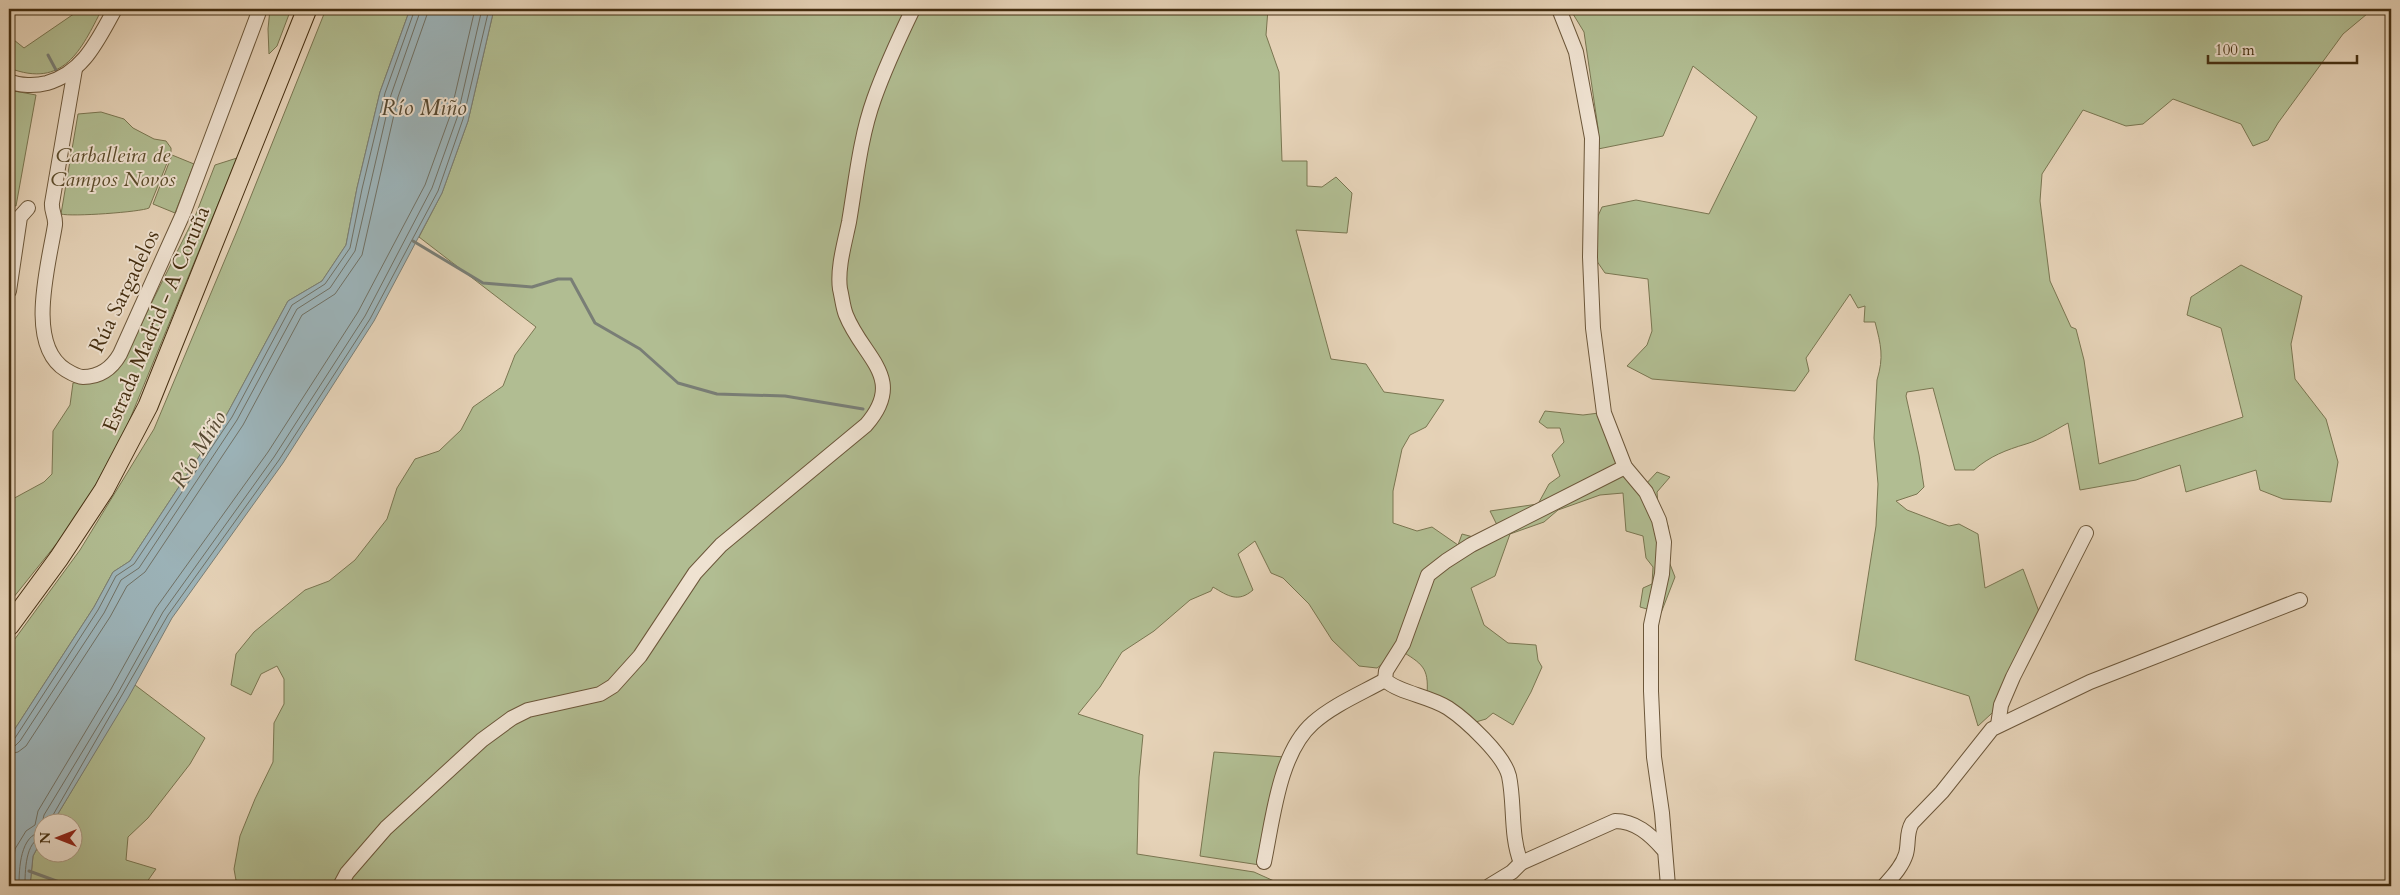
<svg xmlns="http://www.w3.org/2000/svg" width="2400" height="895" font-family="Cardo,serif">
<style>
.green{fill:#b1bd92;stroke:#7a7651}
.water{fill:#9cb4ba;stroke:#797e76}
.lines{fill:none;stroke-linecap:round;stroke-linejoin:round}
.shore{stroke:#707165;stroke-width:1}
.stream{stroke:#797e76;stroke-width:3}
.minor-casing{stroke:#6c573a;stroke-width:16}
.highway-casing{stroke:#442e10;stroke-width:21}
.minor{stroke:#efe2d1;stroke-width:14}
.highway{stroke:#e6d3b8;stroke-width:19}
.labels{text-anchor:middle;stroke-width:4;stroke-linejoin:round;paint-order:stroke}
.park-label{font-size:21px;font-style:italic;fill:#5a4b2a;stroke:#efe2d1}
.street-label{font-size:21px;fill:#442e10;stroke:#efe2d1}
.water-label{font-size:22px;font-style:italic;fill:#564932;stroke:#efe2d1}
</style>
<rect width="100%" height="100%" fill="#e6d3b8"/>
<filter id="stains"><feTurbulence type="fractalNoise" baseFrequency=".004" numOctaves="4"/><feColorMatrix values="0 0 0 0 .2 0 0 0 0 .09 0 0 0 0 .02 0 0 0 .5 -.17"/></filter>
<radialGradient id="worn" r=".72"><stop offset=".6" stop-color="#630" stop-opacity="0"/><stop offset="1" stop-color="#630" stop-opacity=".3"/></radialGradient>
<g class="green">
<path d="M 81,9 L 102,9 C 81,50 64,89 9,68 L 9,36 L 24,48 Z"/>
<polygon points="270,9 291,9 277,46 269,54 268,29"/>
<polygon points="326,9 410,9 380,92 357,188 346,245 322,281 288,301 227,414 130,561 113,572 94,607 9,738 9,647 80,550 154,429 237,231"/>
<path d="M 494,9 L 1268,9 L 1266,35 L 1279,72 L 1282,161 L 1307,161 L 1307,186 L 1322,187 L 1336,177 L 1352,193 L 1347,233 L 1296,230 L 1331,359 L 1366,364 L 1384,392 L 1444,400 L 1426,427 L 1410,435 L 1402,449 L 1393,491 L 1393,523 L 1417,531 L 1432,527 L 1458,545 L 1462,534 L 1477,538 L 1497,525 L 1490,511 L 1538,504 L 1549,484 L 1560,476 L 1552,455 L 1564,442 L 1560,428 L 1547,428 L 1539,422 L 1545,411 L 1583,415 L 1599,413 L 1631,476 L 1644,486 L 1657,472 L 1670,477 L 1657,492 L 1658,506 L 1668,526 L 1668,559 L 1675,577 L 1661,613 L 1640,607 L 1643,588 L 1652,584 L 1653,567 L 1646,558 L 1643,536 L 1626,531 L 1623,493 L 1600,495 L 1558,510 L 1544,522 L 1510,534 L 1495,576 L 1471,588 L 1484,625 L 1508,643 L 1536,645 L 1538,660 L 1542,667 L 1531,692 L 1513,725 L 1493,713 L 1486,719 L 1469,724 L 1427,694 C 1429,667 1422,664 1400,650 L 1377,668 L 1359,666 L 1332,640 L 1309,604 L 1283,578 L 1271,573 L 1255,541 L 1238,554 L 1253,590 C 1238,603 1228,596 1213,587 L 1211,591 L 1190,600 L 1154,631 L 1122,652 L 1100,687 L 1078,714 L 1143,735 L 1139,777 L 1137,854 L 1254,872 L 1285,886 L 237,886 L 234,869 L 240,836 L 255,799 L 273,762 L 274,723 L 284,704 L 284,679 L 277,666 L 261,674 L 251,695 L 231,685 L 236,654 L 254,632 L 305,590 L 329,581 L 355,560 L 387,519 L 397,488 L 415,459 L 439,451 L 461,430 L 473,407 L 503,386 L 515,355 L 536,327 L 419,237 L 442,193 L 468,121 Z"/>
<path d="M 1570,9 L 2373,9 L 2343,34 L 2278,123 L 2268,140 L 2253,146 L 2241,124 L 2173,99 L 2143,124 L 2126,126 L 2083,110 L 2042,174 L 2040,201 L 2050,281 L 2071,327 L 2076,329 L 2084,360 L 2099,464 L 2243,417 L 2221,328 L 2187,315 L 2191,297 L 2241,265 L 2302,296 L 2291,344 L 2295,379 L 2326,419 L 2338,462 L 2331,502 L 2283,499 L 2260,490 L 2256,470 L 2186,492 L 2180,465 L 2136,480 L 2080,490 L 2068,423 C 2055,430 2040,440 2026,444 C 2006,450 1990,456 1974,470 L 1955,470 L 1933,388 L 1907,392 L 1906,396 L 1919,455 L 1924,487 L 1917,494 L 1896,501 L 1907,510 L 1949,526 L 1959,524 L 1978,534 L 1985,588 L 2023,569 L 2041,617 L 2004,702 L 1978,726 L 1969,696 L 1855,660 L 1876,526 L 1878,484 L 1874,438 L 1877,380 C 1884,357 1881,345 1875,322 L 1864,322 L 1865,306 L 1858,308 L 1850,294 L 1806,358 L 1809,371 L 1795,391 L 1652,379 L 1627,366 L 1647,345 L 1652,331 L 1648,279 L 1605,273 L 1594,257 L 1598,216 L 1602,207 L 1636,200 L 1709,214 L 1757,117 L 1693,66 L 1663,136 L 1598,149 L 1598,128 L 1584,32 Z"/>
<polygon points="9,90 36,95 16,206 9,205"/>
<path d="M 101,112 L 124,119 L 133,128 L 154,139 L 166,141 L 171,148 L 171,153 L 149,208 C 141,212 71,217 61,214 L 78,114 Z"/>
<polygon points="172,155 194,164 175,213 153,204"/>
<polygon points="237,158 125,431 78,517 9,603 9,501 44,482 52,474 53,431 70,405 73,383 102,378 128,350 196,214 215,165"/>
<polygon points="135,685 205,738 190,764 148,818 128,837 126,860 156,869 144,886 30,886 33,856 42,839 42,852 72,852 72,822 53,822"/>
<polygon points="1214,752 1285,757 1260,865 1200,856"/>
</g>
<polygon class="water" points="410,9 494,9 468,121 442,193 374,321 283,463 172,618 128,698 53,822 42,822 42,839 33,856 30,886 9,886 9,738 94,607 113,572 130,561 227,414 288,301 322,281 346,245 357,188 380,92"/>
<g class="lines">
<g class="shore">
<polyline points="9,740 15,738 98,610 116,576 134,564 232,417 292,305 325,284 350,248 362,189 385,93 415,9"/>
<polyline points="9,747 15,746 20,741 104,613 121,580 139,568 237,420 297,309 330,288 355,251 391,95 421,9"/>
<polyline points="9,754 18,752 26,746 110,617 127,586 145,572 243,425 302,315 335,294 362,255 398,97 429,9"/>
<polyline points="49,822 168,615 279,460 370,319 438,191 463,119 489,9"/>
<polyline points="42,824 44,815 118,693 163,612 274,457 365,316 432,188 457,118 482,9"/>
<polyline points="11,886 15,849 26,831 35,825 38,811 111,689 156,608 268,452 358,312 425,185 450,116 475,9"/>
<path d="M 19,886 C 19,869 20,834 42,832"/>
<path d="M 25,886 C 25,873 25,840 42,838"/>
</g>
<g class="stream">
<polyline points="48,55 56,70"/>
<polyline points="413,241 483,283 532,287 558,279 571,279 595,323 640,349 678,383 717,394 785,396 863,409"/>
<polyline points="29,871 70,886"/>
</g>
<defs>
<g id="minor">
<polyline points="1559,9 1576,52 1592,138 1590,257 1593,328 1604,413 1625,467 1646,492 1659,520 1664,542 1662,574 1651,625 1651,691 1654,757 1662,813 1668,886"/>
<path d="M 75,69 L 52,203 C 51,211 56,217 55,225 C 49,263 25,345 66,370 C 71,373 78,377 83,377 C 101,377 112,368 120,354 L 183,214 L 260,9"/>
<path d="M 9,81 C 19,86 36,86 47,83 C 84,72 97,41 115,9"/>
<polyline points="9,291 20,217 28,208"/>
<polyline points="1998,725 2001,705 2013,677 2086,533"/>
<path d="M 1264,862 C 1273,819 1279,753 1313,723 C 1333,705 1362,693 1385,680"/>
<path d="M 1521,863 C 1510,835 1515,805 1509,776 C 1504,755 1466,720 1448,708 C 1430,696 1399,693 1385,680 L 1386,671 L 1403,644 L 1428,575 L 1446,561 L 1471,545 L 1625,467"/>
<path d="M 340,886 L 347,873 L 386,828 L 482,740 L 512,718 L 528,710 L 600,694 L 613,686 L 640,656 L 695,573 L 721,545 L 866,425 C 907,378 863,358 846,315 C 843,308 842,297 840,289 C 837,268 845,242 849,222 C 856,181 860,138 874,99 C 885,68 899,38 913,9"/>
<path d="M 1489,886 L 1512,872 L 1521,863 L 1615,821 C 1635,821 1650,834 1663,849"/>
<path d="M 1884,886 C 1892,877 1902,867 1906,854 C 1909,843 1906,833 1912,823 L 1942,792 L 1992,729 L 2090,682 L 2300,600"/>
</g>
<polyline id="highway" points="9,626 59,558 104,490 148,406 307,9"/>
</defs>
<use href="#minor" class="minor-casing"/>
<use href="#highway" class="highway-casing"/>
<use href="#minor" class="minor"/>
<use href="#highway" class="highway"/>
</g>
<g class="labels">
<g class="park-label">
<text x="113" y="162">Carballeira de<tspan x="113" dy="24">Campos Novos</tspan></text>
</g>
<g class="street-label">
<text transform="translate(124 291) rotate(-64)" y="7">Rúa Sargadelos</text>
<text transform="translate(156 319) rotate(-67)" y="7">Estrada Madrid - A Coruña</text>
</g>
<g class="water-label">
<text x="424" y="115">Río Miño</text>
<text transform="translate(198 449) rotate(-59)" y="8">Río Miño</text>
</g>
</g>
<rect width="2400" height="895" fill="none" stroke="#e6d3b8" stroke-width="30"/>
<rect x="10" y="10" width="2380" height="875" fill="none" stroke="#442e10" stroke-width="2.5"/>
<rect x="15" y="15" width="2370" height="865" fill="none" stroke="#442e10"/>
<g transform="translate(58 838) rotate(270)"><circle r="24" fill="#efe2d1" stroke="#ab9a84"/>
<path d="M0-4L9 19L0 12L-9 19Z" fill="#8f2418"/>
<text y="-8" font-size="14" font-weight="bold" text-anchor="middle" fill="#442e10">N</text>
</g>
<path d="M2208 55v8h149v-8" fill="none" stroke="#442e10" stroke-width="2.5"/>
<text x="2215" y="55" font-size="15" fill="#442e10" stroke="#efe2d1" stroke-width="4" paint-order="stroke">100 m</text>
<rect width="100%" height="100%" filter="url(#stains)"/>
<rect width="100%" height="100%" fill="url(#worn)"/>
</svg>
